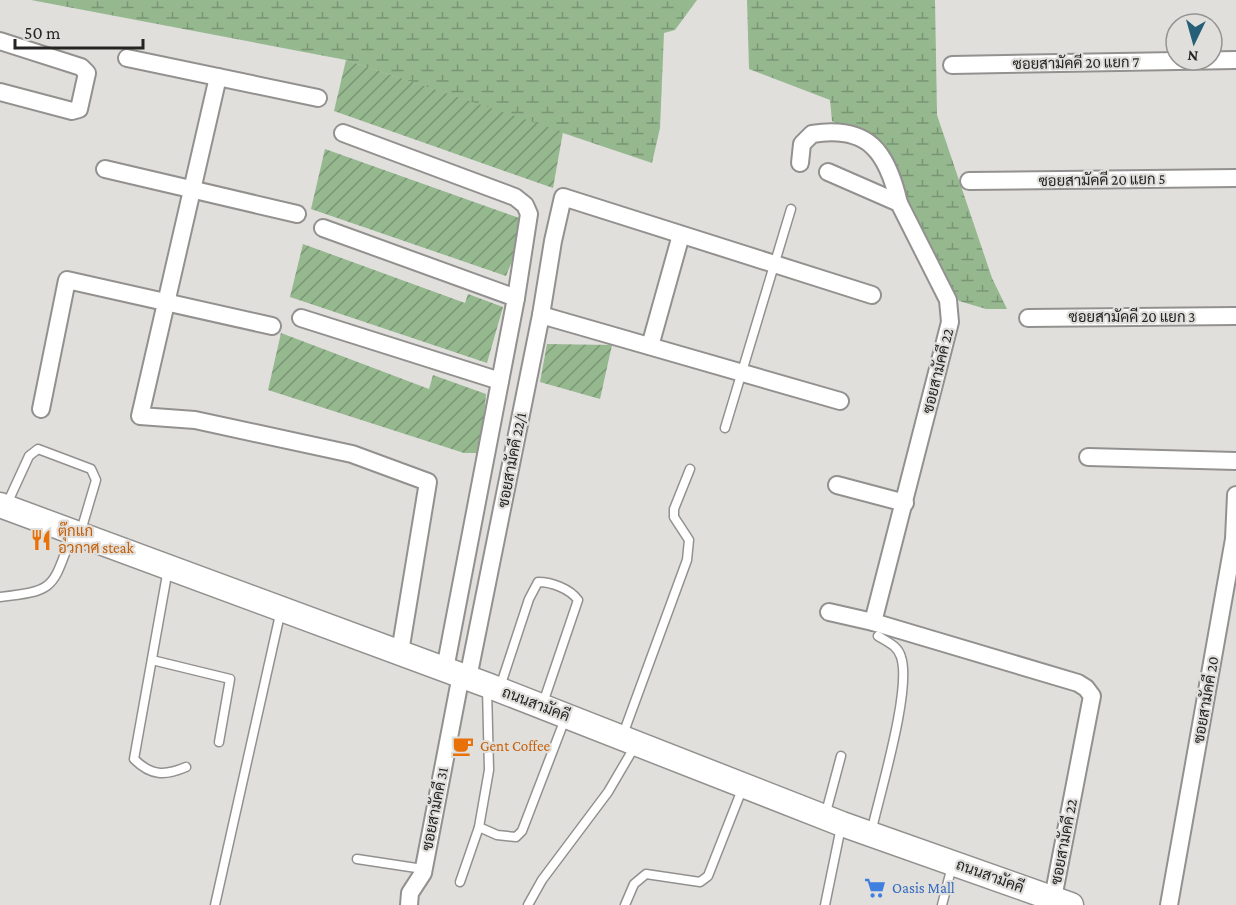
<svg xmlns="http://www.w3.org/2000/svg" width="1236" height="905" font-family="'Crimson Pro',Sarabun,serif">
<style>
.wetland{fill:url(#wetland-marsh)}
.garden{fill:url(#garden-furrows)}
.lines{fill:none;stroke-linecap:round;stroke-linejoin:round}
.lane-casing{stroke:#93918f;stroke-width:11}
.street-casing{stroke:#93918f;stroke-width:20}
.secondary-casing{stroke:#93918f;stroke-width:27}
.lane{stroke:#fff;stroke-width:8}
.street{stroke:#fff;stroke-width:16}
.secondary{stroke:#fff;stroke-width:24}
.labels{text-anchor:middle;stroke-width:4.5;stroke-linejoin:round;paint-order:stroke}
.street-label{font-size:15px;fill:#242422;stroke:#e0dfdc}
.food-label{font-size:15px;fill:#c56008;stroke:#e0dfdc;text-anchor:start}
.shop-label{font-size:15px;fill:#366cbe;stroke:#e0dfdc;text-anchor:start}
</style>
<defs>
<pattern id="wetland-marsh" width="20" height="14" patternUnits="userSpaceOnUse" patternTransform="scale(1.5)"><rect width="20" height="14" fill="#95b88f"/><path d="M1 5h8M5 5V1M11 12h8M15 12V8" fill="none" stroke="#799574"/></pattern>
<pattern id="garden-furrows" width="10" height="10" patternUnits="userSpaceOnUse" patternTransform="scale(1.5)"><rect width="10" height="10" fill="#95b88f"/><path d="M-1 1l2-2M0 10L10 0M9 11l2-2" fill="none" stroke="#799574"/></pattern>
</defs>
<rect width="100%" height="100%" fill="#e0dfdc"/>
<g class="wetland">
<polygon points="31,0 703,0 697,0 675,30 664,33 660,128 652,163 346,60"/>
<polygon points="747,0 935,0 937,115 992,278 1007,309 986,309 959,301 880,144 832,121 830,100 749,69"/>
</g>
<g class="garden">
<polygon points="346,60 563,132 553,188 334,111"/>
<polygon points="325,149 525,220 522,236 506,276 311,209"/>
<polygon points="303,244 465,303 468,294 503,307 487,363 290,297"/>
<polygon points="281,333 429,389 433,375 486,394 484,417 477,453 464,453 268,390"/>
<polygon points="547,344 612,345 600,399 540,382"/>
</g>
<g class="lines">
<defs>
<g id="lane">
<polyline points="725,428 791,209"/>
<polyline points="6,506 29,456 38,449 91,469 96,480 80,534"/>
<path d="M 168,569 L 134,759 C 151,776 165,776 186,767"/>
<path d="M 0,597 C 58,591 52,586 72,535"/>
<polyline points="152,660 230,679 219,742"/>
<path d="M 500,687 L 529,599 L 538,582 C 552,582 570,589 578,600 L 542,706"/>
<polyline points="487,688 489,770 479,827 497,835 516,837 522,831 565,719"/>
<polyline points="622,737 687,560 689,540 674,517 674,509 690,469"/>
<polyline points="825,816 841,756"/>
<path d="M 871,833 C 879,796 912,689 901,657 C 898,646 888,642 878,636"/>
<polyline points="357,859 423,869"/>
<polyline points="460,882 479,827"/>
<polyline points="215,905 281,610"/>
<polyline points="528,905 542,880 608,792 635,746"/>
<polyline points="625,905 634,884 646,874 700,882 708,876 743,787"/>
<polyline points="825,905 841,827"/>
<polyline points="942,905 952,866"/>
</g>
<g id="street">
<polyline points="0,41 81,67 87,73 79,109 72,111 0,92"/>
<polyline points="127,58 318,98"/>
<polyline points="952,65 1236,60"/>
<polyline points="218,77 140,416 195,420 352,454 428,482 400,652"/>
<polyline points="343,133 515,197 525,205 529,214 516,298 445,669"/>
<path d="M 800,163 L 802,144 L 812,134 C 869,125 887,152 899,203"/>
<polyline points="105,169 297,214"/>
<polyline points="828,172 899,203 948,300 950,322 873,622"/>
<polyline points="969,181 1236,178"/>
<polyline points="323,228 516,298"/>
<polyline points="541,315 840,401"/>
<polyline points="301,318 500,381"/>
<polyline points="1028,318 1236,316"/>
<polyline points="650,346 681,235"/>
<polyline points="41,409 67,280 272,326"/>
<polyline points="1088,457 1236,461"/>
<polyline points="837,485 905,503"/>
<polyline points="829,612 873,622 1078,683 1086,688 1092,696 1053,898"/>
<polyline points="468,678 541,315 553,241 563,197 872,295"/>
<polyline points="409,905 410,893 423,873 461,675"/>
<polyline points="1169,905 1234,539 1236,495"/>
</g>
<polyline id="secondary" points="0,505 487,685 842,824 1071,905"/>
</defs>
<use href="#lane" class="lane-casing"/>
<use href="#street" class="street-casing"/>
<use href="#secondary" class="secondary-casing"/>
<use href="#lane" class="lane"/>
<use href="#street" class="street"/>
<use href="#secondary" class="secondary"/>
</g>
<defs>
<symbol id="restaurant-bare" viewBox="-9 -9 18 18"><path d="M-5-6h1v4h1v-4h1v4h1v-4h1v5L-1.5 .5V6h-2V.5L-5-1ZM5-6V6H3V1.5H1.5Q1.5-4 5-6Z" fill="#e8710a" stroke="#e0dfdc" stroke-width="2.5" paint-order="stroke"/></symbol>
<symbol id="cafe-bare" viewBox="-9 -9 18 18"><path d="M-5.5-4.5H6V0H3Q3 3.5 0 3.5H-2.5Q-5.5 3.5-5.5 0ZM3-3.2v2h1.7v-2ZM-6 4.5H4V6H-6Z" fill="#e8710a" stroke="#e0dfdc" stroke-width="2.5" paint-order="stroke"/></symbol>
<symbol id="supermarket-bare" viewBox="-9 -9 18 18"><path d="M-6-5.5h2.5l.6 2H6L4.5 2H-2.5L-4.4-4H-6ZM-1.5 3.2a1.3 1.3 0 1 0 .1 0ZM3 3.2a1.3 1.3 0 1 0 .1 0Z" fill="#3f7fe0" stroke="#e0dfdc" stroke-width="2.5" paint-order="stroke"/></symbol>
</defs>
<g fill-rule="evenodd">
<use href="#restaurant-bare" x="26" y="525" width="30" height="30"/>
<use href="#cafe-bare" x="448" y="731" width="30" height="30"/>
<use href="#supermarket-bare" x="860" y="873" width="30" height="30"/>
</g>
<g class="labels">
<g class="street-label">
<text transform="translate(1076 63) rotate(-1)" y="5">ซอยสามัคคี 20 แยก 7</text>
<text transform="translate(1102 180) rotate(-1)" y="5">ซอยสามัคคี 20 แยก 5</text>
<text x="1132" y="322">ซอยสามัคคี 20 แยก 3</text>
<text transform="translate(938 371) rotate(-76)" y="5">ซอยสามัคคี 22</text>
<text transform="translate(512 460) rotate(-79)" y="5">ซอยสามัคคี 22/1</text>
<text transform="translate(1206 700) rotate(-80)" y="5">ซอยสามัคคี 20</text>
<text transform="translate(536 704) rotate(21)" y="5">ถนนสามัคคี</text>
<text transform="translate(435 809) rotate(-79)" y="5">ซอยสามัคคี 31</text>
<text transform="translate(1064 842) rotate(-79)" y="5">ซอยสามัคคี 22</text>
<text transform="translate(990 876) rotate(20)" y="5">ถนนสามัคคี</text>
</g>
<g class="food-label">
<text x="58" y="536">ตุ๊กแก<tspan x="58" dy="17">อวกาศ steak</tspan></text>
<text x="480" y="751">Gent Coffee</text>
</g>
<g class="shop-label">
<text x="892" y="893">Oasis Mall</text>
</g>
</g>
<g transform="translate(1194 42) rotate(185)"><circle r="28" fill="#e0dfdc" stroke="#959492" stroke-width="1.5"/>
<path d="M0-4.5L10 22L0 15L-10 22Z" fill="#255f78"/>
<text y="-9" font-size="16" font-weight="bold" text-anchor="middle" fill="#242422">N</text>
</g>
<path d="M15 39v9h128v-9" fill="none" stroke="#242422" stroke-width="3"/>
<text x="24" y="39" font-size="18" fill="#242422" stroke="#e0dfdc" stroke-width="4.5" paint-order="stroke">50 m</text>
</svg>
